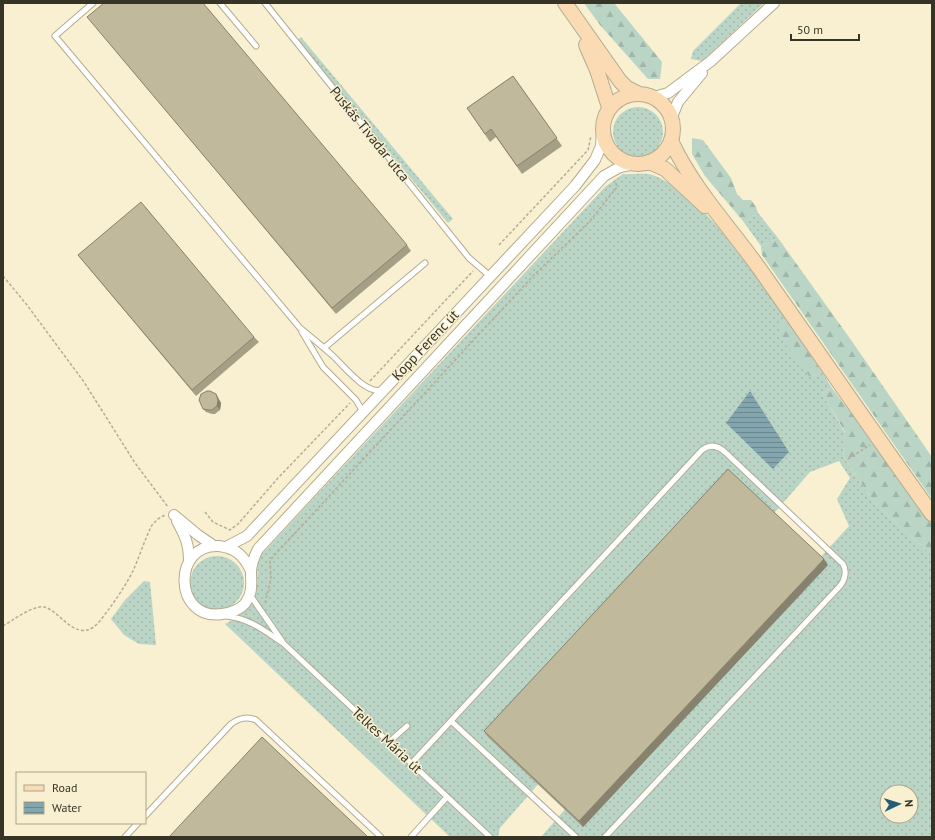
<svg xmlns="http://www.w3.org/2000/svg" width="935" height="840" font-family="'PT Sans',sans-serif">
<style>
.grass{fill:url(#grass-dots);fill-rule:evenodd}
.forest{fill:url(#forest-firs)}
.water{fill:url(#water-rules)}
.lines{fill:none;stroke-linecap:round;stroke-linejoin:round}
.lane-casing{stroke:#b4ac8f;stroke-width:7}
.street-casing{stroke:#b4ac8f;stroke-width:12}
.secondary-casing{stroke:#b4ac8f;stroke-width:16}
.path{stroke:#b4ad95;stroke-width:1.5;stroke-dasharray:3 2;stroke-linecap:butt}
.lane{stroke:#fff;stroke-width:5}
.street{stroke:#fff;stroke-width:10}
.secondary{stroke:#fbdbb3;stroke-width:14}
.wall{fill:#a59f86}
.shaded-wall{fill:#86826d}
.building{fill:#c0b99c;stroke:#86826d}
.labels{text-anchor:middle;stroke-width:3;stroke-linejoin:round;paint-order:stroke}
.street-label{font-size:14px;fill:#363327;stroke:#f8f0d1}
</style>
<defs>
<pattern id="grass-dots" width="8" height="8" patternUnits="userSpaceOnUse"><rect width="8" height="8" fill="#bad4c5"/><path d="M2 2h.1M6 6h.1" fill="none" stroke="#a0b6a9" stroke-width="1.8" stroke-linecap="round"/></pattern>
<pattern id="forest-firs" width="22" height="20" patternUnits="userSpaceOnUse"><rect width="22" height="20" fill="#bad4c5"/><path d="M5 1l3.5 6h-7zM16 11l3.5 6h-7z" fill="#a0b6a9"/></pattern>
<pattern id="water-rules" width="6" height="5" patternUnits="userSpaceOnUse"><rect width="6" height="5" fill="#83a5ae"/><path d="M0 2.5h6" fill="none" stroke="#6c878e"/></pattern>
</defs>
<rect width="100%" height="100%" fill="#f8f0d1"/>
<g class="grass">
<polygon points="741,3 764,3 702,61 691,59 693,51"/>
<polygon points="301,37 453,219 448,223 297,41"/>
<circle cx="638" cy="132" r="25"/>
<path d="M 623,174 C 631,175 645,172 653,175 C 687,189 710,217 732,245 C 751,269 768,294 786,319 L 781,325 L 810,377 L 822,372 L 832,388 L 822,393 L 845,433 L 843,456 L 876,505 L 932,555 L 932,837 L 541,837 L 660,699 L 710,678 L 849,526 L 837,499 L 850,478 L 839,461 L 810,472 L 500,828 L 498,837 L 450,837 L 225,624 C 256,608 259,593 257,559 L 605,187 ZM 887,792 L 911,792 L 911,816 L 887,816 Z"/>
<polygon points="758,213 778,238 761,246 743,221 751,219"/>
<circle cx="217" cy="583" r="27"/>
<polygon points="144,581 150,582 156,645 139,644 124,635 111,619 125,600"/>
</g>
<g class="forest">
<polygon points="584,3 614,3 662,62 660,79 648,79 600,25"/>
<polygon points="692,138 703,140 731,178 737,194 743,200 751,200 756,207 758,213 751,219 743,221 705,176 692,154"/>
<polygon points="778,238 851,340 932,457 932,499 762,255 761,246"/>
<polygon points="786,319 822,372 810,377 779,336 781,325"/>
<polygon points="832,388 910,490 932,522 932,555 876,505 843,456 845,432 822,393"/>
</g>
<polygon class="water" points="750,391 789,452 773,469 726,423"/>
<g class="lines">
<defs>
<g id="lane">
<path d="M 93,3 L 55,36 L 300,328 C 311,337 322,346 333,356 C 343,365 366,395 382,390"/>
<polyline points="220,3 256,46"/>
<polyline points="265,3 469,258 490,276"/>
<polyline points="302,332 323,367 356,400 363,412"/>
<polyline points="324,348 425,263"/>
<polyline points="250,595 282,641"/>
<path d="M 226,616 C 251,619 263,630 283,643 L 490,837"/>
<polyline points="451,721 576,837"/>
<polyline points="389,742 407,726"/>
<path d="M 411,764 L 702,450 C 711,443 719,446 726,453 L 843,564 C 847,571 845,580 840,586 L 605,837"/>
<path d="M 145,816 L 231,724 C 239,718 247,716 256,720 L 381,837"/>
<polyline points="125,837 138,823"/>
<polyline points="411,837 447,797"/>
</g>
<g id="street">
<polyline points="654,97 668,93 711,61 774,3"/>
<polyline points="672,117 678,102 702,73"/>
<polyline points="174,515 198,535 214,546"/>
<path d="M 177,521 C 185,536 189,543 189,561"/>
<polyline points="226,547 247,536 575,186 595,160 601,146 602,129"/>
<path d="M 251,571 C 244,556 236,548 219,546 C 172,543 173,621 222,614 C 230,613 242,609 246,602 C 253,592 251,583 251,572 C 251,565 255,555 258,549 L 604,176 L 620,167 L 635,164"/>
</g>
<g id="secondary">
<polyline points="565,3 620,81 627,88 637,93"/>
<polyline points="586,45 597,70 609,107"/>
<circle cx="638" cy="129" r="35"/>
<path d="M 671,141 C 693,188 729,226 759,268 C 817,350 873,432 932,514"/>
<polyline points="649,162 665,169 705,206"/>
</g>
</defs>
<use href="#lane" class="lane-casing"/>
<use href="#street" class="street-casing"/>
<use href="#secondary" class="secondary-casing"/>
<g class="path">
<polyline points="499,245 588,150 591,136"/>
<polyline points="3,276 27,305 84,382 135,463 168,507"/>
<polyline points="370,381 473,271"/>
<polyline points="848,459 870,445"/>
<polyline points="205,512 213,522 230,530 238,524 278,478 350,403"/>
<polyline points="265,603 271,579 270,560 533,276 590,221 617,187 615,180"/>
<path d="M 3,626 C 13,620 33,605 44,607 C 59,610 73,639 92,628 C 99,624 104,615 109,609 C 117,598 125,586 132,573 C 139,558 144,541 152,525 L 158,519 L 165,515"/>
</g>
<use href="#lane" class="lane"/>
<use href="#street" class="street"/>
<use href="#secondary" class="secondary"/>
</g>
<g class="wall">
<polygon points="87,17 407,245 411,251 336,314 92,22"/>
<polygon points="513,76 562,146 522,174 496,137 490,142 467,108"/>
<polygon points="78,255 254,337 259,342 196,396 82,260"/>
<polygon points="216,394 221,403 220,410 215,414 212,414 206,412 203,409"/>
<polygon points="828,565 583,827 488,737 484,731"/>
</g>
<g class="shaded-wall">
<polygon points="216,394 221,403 220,410 217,406"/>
<polygon points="824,559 828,565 583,827 579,821"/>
</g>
<g class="building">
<polygon points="104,3 203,3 407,245 332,308 87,17"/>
<polygon points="513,76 557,138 517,166 491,129 485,134 467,108"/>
<polygon points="141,202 254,337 192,390 78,255"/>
<polygon points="207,391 210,391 216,394 218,400 217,406 212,410 209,410 203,409 199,400 201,394"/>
<polygon points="728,469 824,559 579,821 484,731"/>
<polygon points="262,737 368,837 169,837"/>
</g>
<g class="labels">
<g class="street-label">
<text transform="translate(370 134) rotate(51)" y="5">Puskás Tivadar utca</text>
<text transform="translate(425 345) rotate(-47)" y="5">Kopp Ferenc út</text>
<text transform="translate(387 740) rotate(43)" y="5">Telkes Mária út</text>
</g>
</g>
<rect width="935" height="840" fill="none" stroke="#363327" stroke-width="8"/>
<rect x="16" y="772" width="130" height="52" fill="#f8f0d1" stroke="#aaa48d"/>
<rect x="24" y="785" width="20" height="6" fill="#fbdbb3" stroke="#aaa48d"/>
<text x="52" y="792" font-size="12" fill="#363327">Road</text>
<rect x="24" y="802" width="20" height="12" fill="url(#water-rules)" stroke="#aaa48d"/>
<text x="52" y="812" font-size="12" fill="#363327">Water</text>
<g transform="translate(899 804) rotate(86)"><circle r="19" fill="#f8f0d1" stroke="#aaa48d"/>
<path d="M0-3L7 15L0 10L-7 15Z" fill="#255d77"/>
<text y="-6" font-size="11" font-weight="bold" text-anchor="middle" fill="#363327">N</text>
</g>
<path d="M791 34v6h68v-6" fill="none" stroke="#363327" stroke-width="2"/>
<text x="797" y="34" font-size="12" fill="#363327" stroke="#f8f0d1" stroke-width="3" paint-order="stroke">50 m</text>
</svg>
